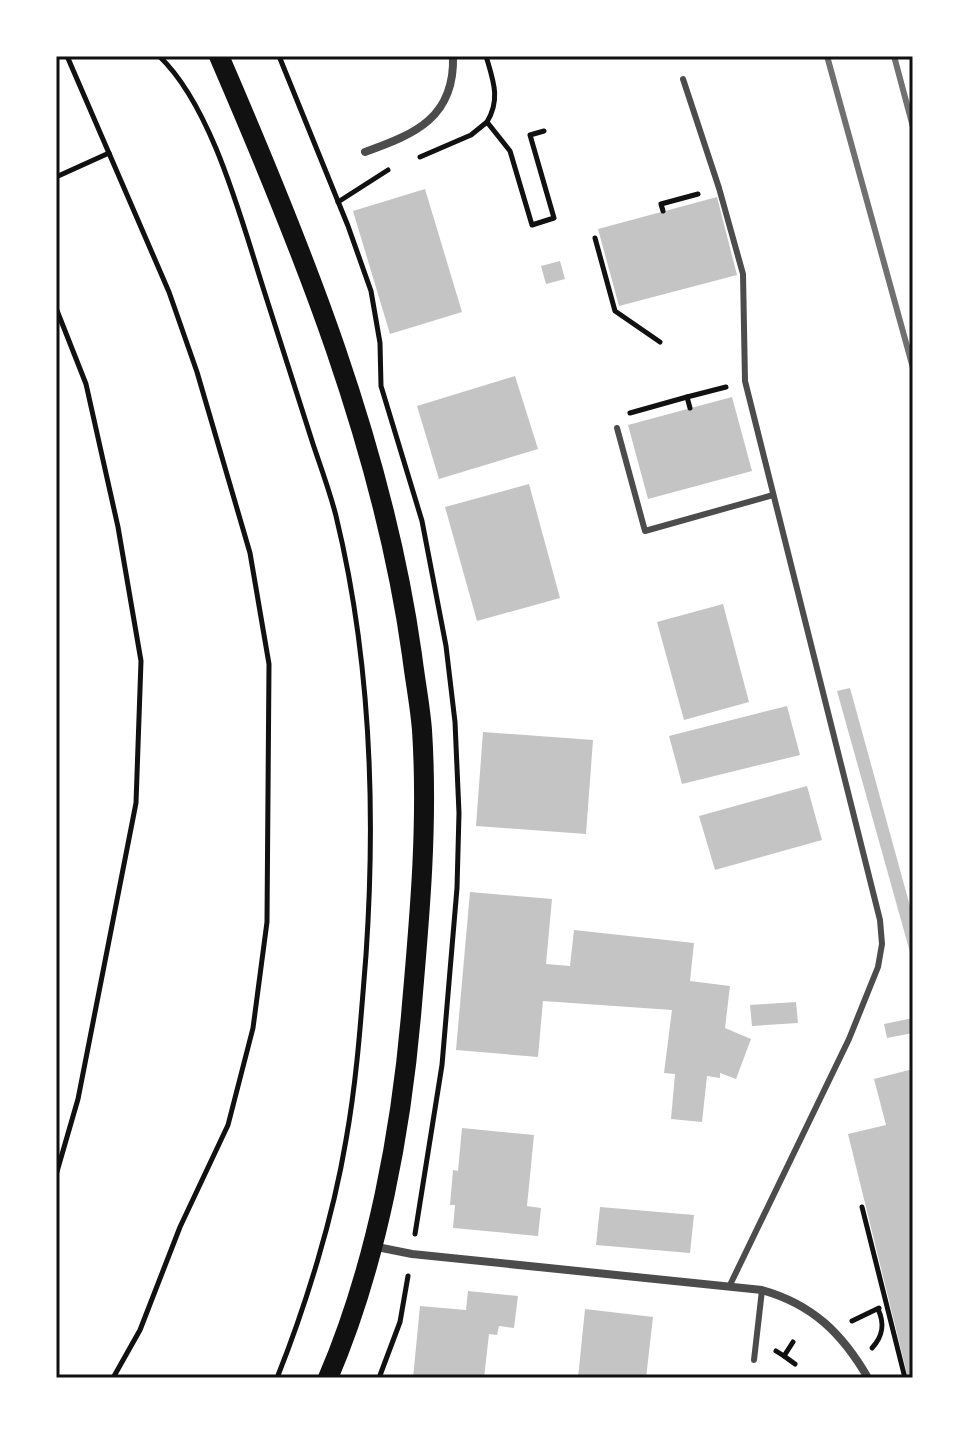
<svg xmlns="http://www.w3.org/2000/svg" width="969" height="1434" font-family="Merriweather,serif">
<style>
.building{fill:#c4c4c4}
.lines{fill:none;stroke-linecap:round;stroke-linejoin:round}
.path{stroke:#111;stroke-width:5}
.service{stroke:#4c4c4c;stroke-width:6}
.minor{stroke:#4c4c4c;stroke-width:8}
.primary{stroke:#111;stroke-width:20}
.rail{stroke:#707070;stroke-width:6}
.neatline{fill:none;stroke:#111;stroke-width:3}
</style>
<rect width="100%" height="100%" fill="#fff"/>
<g class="building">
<polygon points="425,189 462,312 390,334 353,211"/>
<polygon points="717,197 737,275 619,306 598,229"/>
<polygon points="560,261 565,279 546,284 541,266"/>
<polygon points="515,376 538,449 439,479 417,406"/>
<polygon points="732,397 752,471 648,499 628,425"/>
<polygon points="529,484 560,598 477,621 445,507"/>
<polygon points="723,604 749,702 684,720 657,622"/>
<polygon points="850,688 913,917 913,963 837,691"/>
<polygon points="787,706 800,755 682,784 669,736"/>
<polygon points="483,732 593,740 586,834 476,826"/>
<polygon points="807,786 822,840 715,870 699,816"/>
<polygon points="470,892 552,899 546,964 570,966 574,930 694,943 690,981 730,986 725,1028 751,1039 736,1079 720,1073 720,1078 707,1076 702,1122 671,1119 675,1074 664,1073 672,1010 543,1001 538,1057 456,1050"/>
<polygon points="796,1002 798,1023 752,1026 750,1005"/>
<polygon points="913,1018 913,1033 887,1038 884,1024"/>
<polygon points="913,1069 913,1378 908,1378 848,1134 886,1125 874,1079"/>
<polygon points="462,1128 534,1135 527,1206 541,1208 538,1236 453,1228 455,1205 450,1205 453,1170 458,1171"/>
<polygon points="600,1207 694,1215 690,1253 596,1245"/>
<polygon points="468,1291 518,1296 514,1328 499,1326 497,1335 489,1334 484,1378 413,1378 420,1306 466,1310"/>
<polygon points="585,1309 653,1317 646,1378 578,1378"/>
</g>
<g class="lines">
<g class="path">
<polyline points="67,56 169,292 197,372 250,553 269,664 267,922 253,1028 228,1125 180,1227 140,1330 113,1378"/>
<path d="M 159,56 C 214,108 243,227 267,300 C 282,348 298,396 313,444 C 321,468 330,492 336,516 C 371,660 376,808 366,955 C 361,1017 357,1079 346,1140 C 333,1218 306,1305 277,1378"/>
<polyline points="279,56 348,226 371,291 380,343 381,386 422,521 446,646 455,722 459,813 457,888 442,1065 415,1234"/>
<path d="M 486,56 C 493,80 501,99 487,122"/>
<polyline points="420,157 471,135 487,122 510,151 532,225 554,218 530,135 544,131"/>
<polyline points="56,177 109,153"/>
<polyline points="338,202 388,170"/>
<polyline points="663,211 661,204 698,194"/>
<polyline points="595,238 615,311 660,342"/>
<polyline points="56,308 86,384 118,527 141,661 136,803 78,1099 56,1175"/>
<polyline points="690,408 687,397 726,387"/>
<polyline points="630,413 687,397"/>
<polyline points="862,1207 905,1378"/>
<polyline points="852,1321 879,1308"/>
<path d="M 872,1348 C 883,1336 885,1324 878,1309"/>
<polyline points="776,1351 784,1356 793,1342"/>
<polyline points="784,1356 795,1364"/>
<polyline points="379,1378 400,1322 408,1276"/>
</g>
<g class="service">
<polyline points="683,79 719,188 743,274 745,381 880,920 882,944 878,967 849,1039 729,1287"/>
<polyline points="617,428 645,531 773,495"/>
<polyline points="754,1360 762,1290"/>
</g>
<g class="minor">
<path d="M 365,152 C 416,134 455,117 453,56"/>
<path d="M 372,1246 L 412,1254 L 762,1290 C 812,1304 842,1333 868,1378"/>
</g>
<path class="primary" d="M 219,56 C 302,248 383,447 412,655 C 415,680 420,705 422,730 C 428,822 420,913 412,1004 C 402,1128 377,1264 328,1378"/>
<g class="rail">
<polyline points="827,56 913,368"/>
<polyline points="894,56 913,127"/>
</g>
</g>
<rect width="969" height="1434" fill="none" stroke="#ffffff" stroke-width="116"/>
<rect x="58" y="58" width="853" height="1318" class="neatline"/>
</svg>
